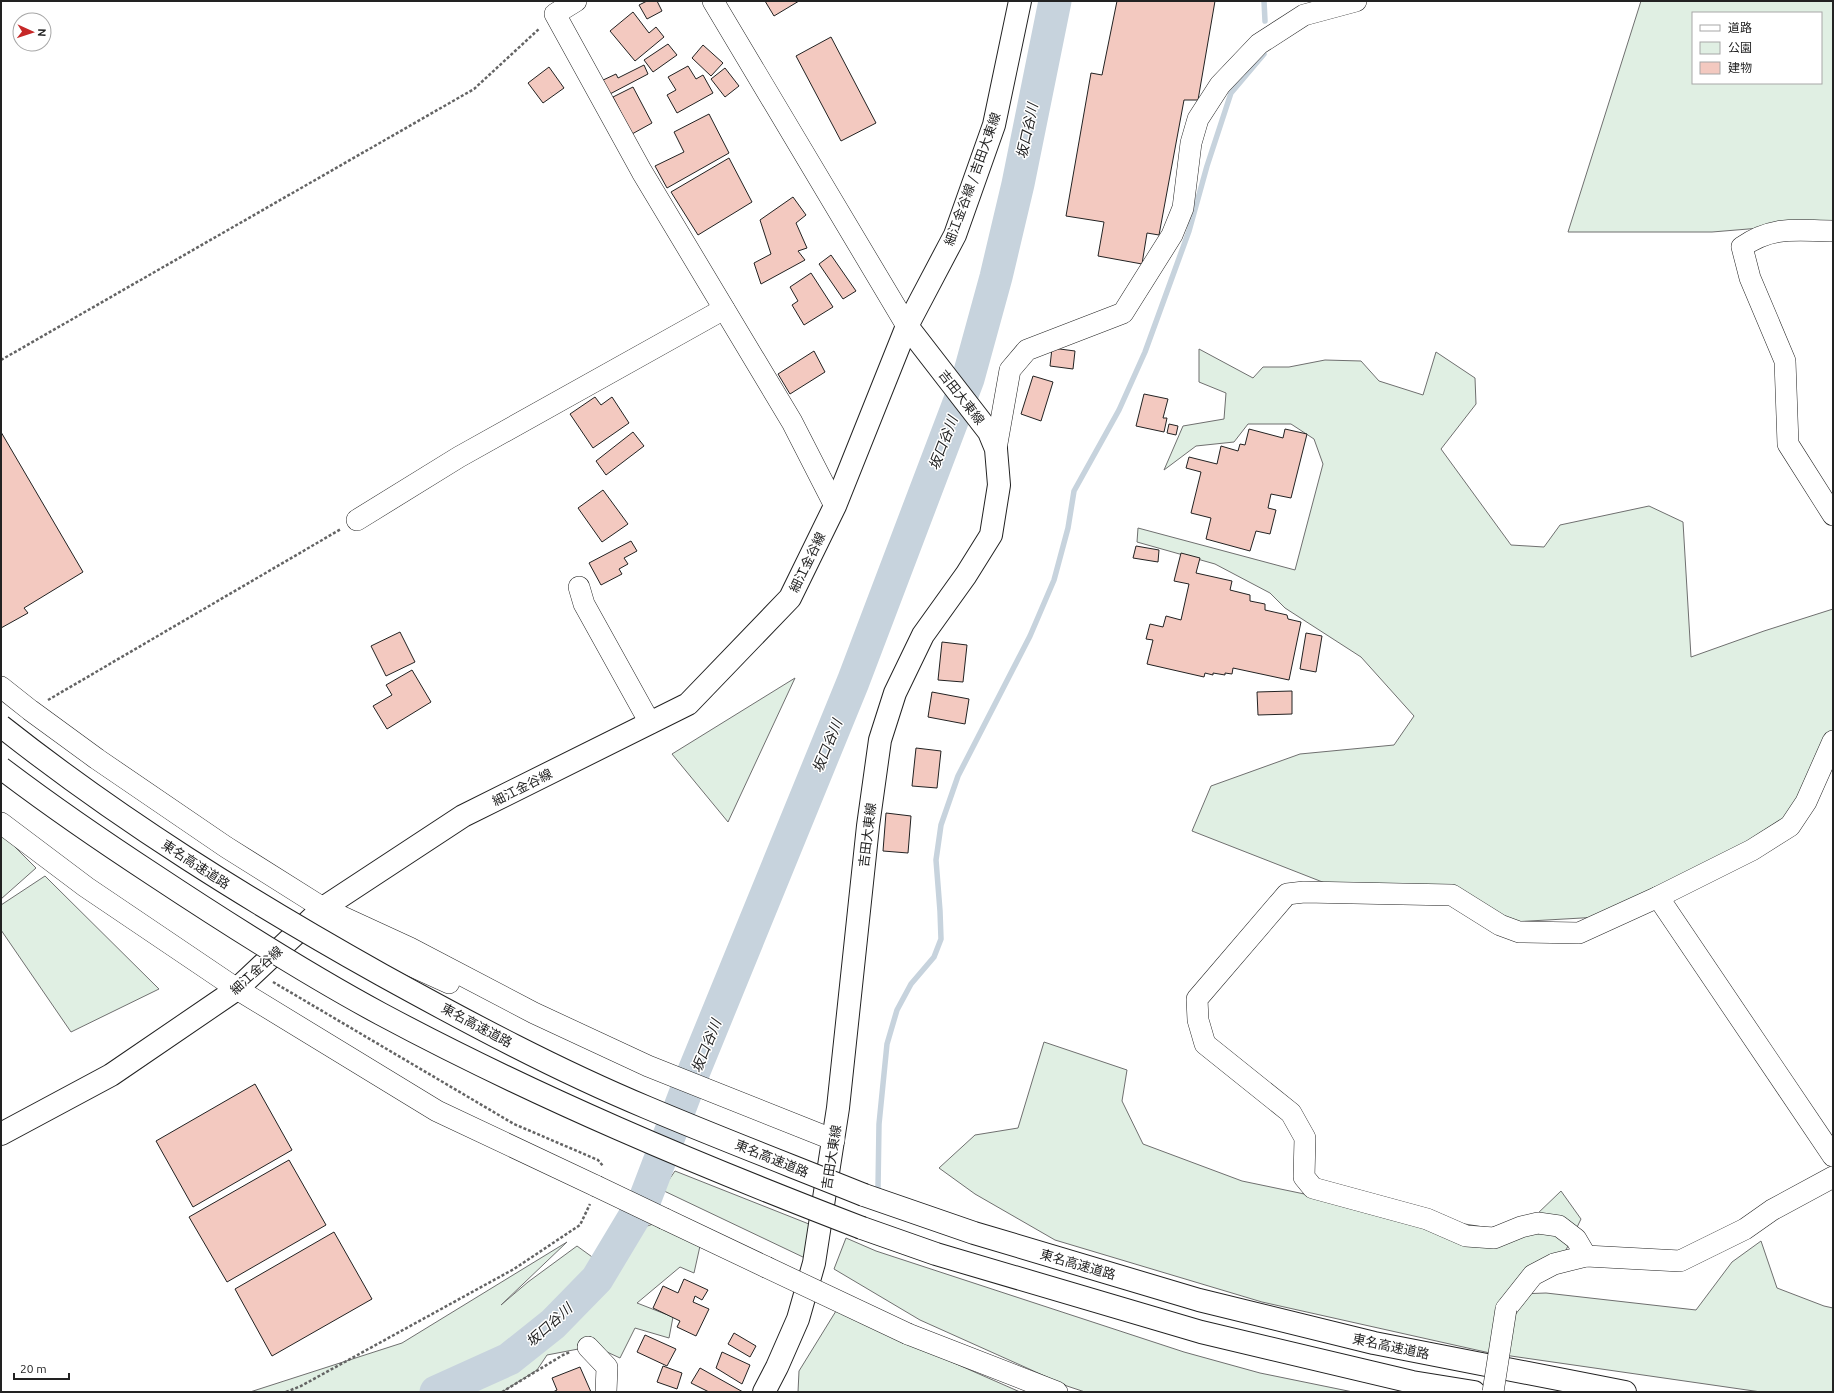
<svg xmlns="http://www.w3.org/2000/svg" width="1834" height="1393" font-family="Ubuntu,'Noto Sans JP',sans-serif">
<style>
.green{fill:#e0efe3;stroke:#6f6f6f;fill-rule:evenodd}
.lines{fill:none;stroke-linecap:round;stroke-linejoin:round}
.stream{stroke:#c7d3dd;stroke-width:5.5}
.river{stroke:#c7d3dd;stroke-width:33}
.building{fill:#f3c9c0;stroke:#222}
.minor-casing{stroke:#222;stroke-width:22}
.major-casing{stroke:#222;stroke-width:24}
.highway-casing{stroke:#222;stroke-width:24}
.path{stroke:#646464;stroke-width:2.5;stroke-dasharray:3 2;stroke-linecap:butt}
.minor{stroke:#fff;stroke-width:21}
.major{stroke:#fff;stroke-width:22}
.highway{stroke:#fff;stroke-width:22}
.minor-bridge-casing{stroke:#222;stroke-width:22;stroke-linecap:butt}
.highway-bridge-casing{stroke:#222;stroke-width:24;stroke-linecap:butt}
.minor-bridge{stroke:#fff;stroke-width:21}
.highway-bridge{stroke:#fff;stroke-width:22}
.labels{text-anchor:middle;stroke-width:3;stroke-linejoin:round;paint-order:stroke}
.street-label{font-size:13px;fill:#222;stroke:#fff}
.water-label{font-size:14px;font-style:italic;fill:#222;stroke:#fff}
</style>
<rect width="100%" height="100%" fill="#fff"/>
<g class="green">
<path d="M 1641,1 L 1833,1 L 1833,222 L 1712,232 L 1568,232 ZM 1693,13 L 1821,13 L 1821,83 L 1693,83 Z"/>
<polygon points="1199,349 1253,378 1263,367 1289,367 1325,360 1361,361 1379,381 1423,395 1436,352 1475,378 1476,404 1441,449 1511,545 1544,547 1560,525 1649,506 1683,522 1691,657 1764,631 1833,609 1833,748 1759,854 1617,916 1512,922 1422,885 1325,883 1192,831 1211,786 1300,754 1394,745 1414,716 1361,657 1285,608 1270,593 1215,564 1137,542 1138,528 1295,570 1323,464 1314,439 1291,424 1248,424 1234,442 1196,446 1164,470 1183,426 1224,419 1226,393 1199,382"/>
<polygon points="795,678 728,822 672,754"/>
<polygon points="1,833 36,868 1,899"/>
<polygon points="45,876 50,881 159,989 71,1032 1,930 1,905"/>
<polygon points="1044,1042 1127,1070 1122,1101 1143,1144 1242,1181 1381,1210 1495,1229 1535,1216 1561,1191 1581,1219 1566,1250 1518,1294 1546,1293 1696,1310 1732,1262 1761,1241 1777,1288 1824,1306 1833,1308 1833,1392 1761,1392 1490,1353 1262,1302 1055,1240 975,1194 939,1168 975,1135 1018,1128"/>
<polygon points="675,1171 819,1228 805,1258 662,1190"/>
<polygon points="653,1224 700,1246 694,1273 680,1267 637,1303 673,1317 669,1338 635,1328 620,1358 594,1346 547,1355 537,1370 502,1392 250,1392 402,1343 567,1242 501,1305 528,1282 577,1246 617,1275 633,1231"/>
<polygon points="846,1238 876,1251 1184,1352 1260,1373 1353,1392 1085,1392 1067,1386 920,1320 834,1269"/>
<polygon points="836,1311 1020,1392 798,1392 799,1371"/>
</g>
<g class="lines">
<g class="stream">
<polyline points="1264,1 1265,21"/>
<polyline points="878,1189 879,1124 887,1044 897,1010 911,984 934,957 941,939 940,911 936,860 941,825 958,776 1030,636 1054,580 1068,528 1074,491 1119,410 1145,352 1189,231 1207,166 1231,93 1264,54"/>
</g>
<polyline class="river" points="436,1392 509,1359 553,1324 597,1279 645,1199 692,1076 853,682 968,379 996,277 1018,184 1055,1"/>
</g>
<g class="building">
<polygon points="647,1 657,1 662,11 647,19 639,5"/>
<polygon points="765,1 799,1 774,16"/>
<polygon points="1117,1 1215,1 1198,100 1184,100 1159,235 1147,233 1142,264 1098,256 1104,222 1066,216 1091,73 1102,75"/>
<polygon points="633,12 649,33 656,27 664,37 635,61 610,31"/>
<polygon points="831,37 876,123 841,141 796,56"/>
<polygon points="668,44 677,55 653,72 644,60"/>
<polygon points="703,45 723,63 711,76 692,58"/>
<polygon points="644,65 648,74 608,95 601,81 616,74 618,78"/>
<polygon points="688,66 696,79 703,75 713,93 677,113 667,95 676,90 668,77"/>
<polygon points="549,67 564,88 543,103 528,83"/>
<polygon points="725,68 739,86 725,97 711,79"/>
<polygon points="633,87 652,123 632,134 613,97"/>
<polygon points="709,114 729,153 667,188 655,166 684,152 674,132"/>
<polygon points="729,158 752,202 698,235 671,192"/>
<polygon points="793,197 806,215 796,223 807,248 798,251 805,260 761,284 754,263 771,254 760,220"/>
<polygon points="831,255 856,291 843,299 819,264"/>
<polygon points="811,273 833,307 804,325 792,305 798,301 790,287"/>
<polygon points="1052,348 1075,351 1073,369 1050,366"/>
<polygon points="814,351 825,372 790,394 778,374"/>
<polygon points="1033,376 1053,382 1041,421 1021,414"/>
<polygon points="1144,394 1168,399 1163,418 1167,418 1164,432 1136,426"/>
<polygon points="595,397 601,405 612,397 629,423 593,448 570,414"/>
<polygon points="1169,424 1178,426 1176,435 1167,433"/>
<polygon points="1249,429 1283,438 1285,429 1307,434 1291,498 1271,494 1268,508 1276,510 1270,534 1256,531 1250,551 1206,539 1211,518 1191,513 1201,472 1186,468 1189,457 1217,464 1221,446 1238,451 1240,444 1245,445"/>
<polygon points="1,432 83,572 24,608 28,613 1,628"/>
<polygon points="633,432 644,446 606,475 596,461"/>
<polygon points="603,490 628,524 602,542 578,508"/>
<polygon points="631,541 637,551 624,558 628,564 619,569 622,574 601,585 589,563"/>
<polygon points="1136,546 1159,550 1158,562 1133,558"/>
<polygon points="1181,553 1200,558 1196,573 1232,581 1230,590 1250,595 1250,601 1265,604 1265,610 1287,615 1288,619 1301,622 1289,680 1233,668 1232,674 1225,673 1225,675 1213,673 1213,675 1205,673 1204,677 1147,664 1153,640 1146,639 1150,624 1163,627 1166,616 1181,620 1189,584 1174,581"/>
<polygon points="400,632 415,662 386,676 371,646"/>
<polygon points="1306,633 1322,636 1316,672 1300,669"/>
<polygon points="942,642 967,645 963,682 938,680"/>
<polygon points="412,670 431,702 387,729 373,706 392,695 386,685"/>
<polygon points="1292,691 1292,714 1258,715 1257,692"/>
<polygon points="932,692 969,699 965,724 928,717"/>
<polygon points="916,748 941,751 937,788 912,786"/>
<polygon points="886,813 911,816 908,853 883,851"/>
<polygon points="255,1084 292,1150 193,1207 156,1141"/>
<polygon points="289,1160 326,1225 227,1282 189,1217"/>
<polygon points="334,1232 372,1299 272,1356 235,1289"/>
<polygon points="684,1279 708,1290 702,1300 695,1296 693,1302 709,1309 696,1336 677,1327 680,1321 653,1308 663,1286 678,1293"/>
<polygon points="734,1333 756,1346 750,1357 728,1344"/>
<polygon points="645,1335 676,1349 667,1366 637,1352"/>
<polygon points="722,1352 750,1365 742,1384 716,1368"/>
<polygon points="663,1366 682,1373 677,1389 657,1382"/>
<polygon points="580,1367 591,1392 553,1392 557,1390 552,1378"/>
<polygon points="700,1368 743,1392 709,1392 691,1383"/>
</g>
<g class="lines">
<defs>
<g id="minor">
<polyline points="576,1 555,14 642,172 792,422 835,506"/>
<polyline points="713,1 907,326"/>
<path d="M 1833,231 C 1797,231 1773,225 1742,247 L 1750,278 L 1785,361 L 1788,444 L 1833,515"/>
<polyline points="996,449 1010,370 1027,350 1123,313 1172,235 1183,208 1191,143 1198,119 1220,85 1259,44 1304,15 1356,1"/>
<polyline points="357,520 459,457 724,309"/>
<polyline points="579,587 584,604 650,723"/>
<polyline points="1,687 30,710 97,759 226,847 323,908 410,948 534,1013 648,1066 834,1140"/>
<polyline points="1,823 86,887 237,989 437,1111 596,1186"/>
<polyline points="1658,897 1833,1156"/>
<polyline points="310,920 449,983"/>
<polyline points="665,1219 766,1267"/>
<polyline points="1586,1256 1576,1239 1559,1226 1538,1223 1521,1227 1494,1238 1466,1236 1427,1219 1313,1188 1304,1177 1305,1138 1291,1113 1205,1044 1198,1020 1197,999 1287,894 1304,892 1452,895 1500,925 1519,932 1579,933 1658,897 1752,850 1790,826 1806,802 1833,741"/>
<polyline points="1506,1309 1533,1275 1554,1264 1586,1256 1680,1261 1745,1229 1772,1210 1833,1177"/>
<polyline points="908,1334 1057,1392"/>
<polyline points="588,1347 607,1367 606,1392"/>
</g>
<g id="major">
<polyline points="1,1134 111,1075 237,989 323,908 463,816 688,704 790,598 835,506 907,326 955,235 994,125 1020,1"/>
<polyline points="764,1392 777,1367 798,1319 814,1263 838,1108 868,826 880,740 895,693 923,635 966,575 991,535 999,485 996,449 989,432 907,326"/>
</g>
<g id="highway">
<polyline points="864,1195 974,1233 1199,1300 1374,1343 1625,1392"/>
<polyline points="862,1228 936,1254 1201,1332 1412,1382 1474,1392"/>
</g>
</defs>
<use href="#minor" class="minor-casing"/>
<use href="#major" class="major-casing"/>
<use href="#highway" class="highway-casing"/>
<g class="path">
<polyline points="1,360 474,89 540,28"/>
<polyline points="48,700 341,529"/>
<polyline points="273,982 514,1124 598,1160 603,1166"/>
<polyline points="286,1392 301,1386 514,1269 580,1225 590,1204"/>
<polyline points="502,1392 563,1355 570,1352"/>
</g>
<use href="#minor" class="minor"/>
<use href="#major" class="major"/>
<use href="#highway" class="highway"/>
<defs>
<g id="minor-bridge">
<polyline points="596,1186 665,1219"/>
<polyline points="766,1267 908,1334"/>
<polyline points="1493,1392 1506,1309"/>
</g>
<g id="highway-bridge">
<path d="M 1,726 C 121,821 250,901 382,975 C 469,1023 557,1070 648,1108 C 719,1138 792,1166 864,1195"/>
<path d="M 1,768 C 51,806 102,841 154,875 C 228,924 303,972 381,1014 C 536,1097 698,1165 862,1228"/>
</g>
</defs>
<use href="#minor-bridge" class="minor-bridge-casing"/>
<use href="#highway-bridge" class="highway-bridge-casing"/>
<use href="#minor-bridge" class="minor-bridge"/>
<use href="#highway-bridge" class="highway-bridge"/>
</g>
<g class="labels">
<g class="street-label">
<text transform="translate(972 179) rotate(-70)" y="5">細江金谷線 / 吉田大東線</text>
<text transform="translate(962 397) rotate(52)" y="5">吉田大東線</text>
<text transform="translate(807 562) rotate(-64)" y="5">細江金谷線</text>
<text transform="translate(522 787) rotate(-27)" y="5">細江金谷線</text>
<text transform="translate(867 835) rotate(-83)" y="5">吉田大東線</text>
<text transform="translate(196 864) rotate(33)" y="5">東名高速道路</text>
<text transform="translate(256 970) rotate(-42)" y="5">細江金谷線</text>
<text transform="translate(477 1025) rotate(28)" y="5">東名高速道路</text>
<text transform="translate(831 1157) rotate(-81)" y="5">吉田大東線</text>
<text transform="translate(772 1158) rotate(22)" y="5">東名高速道路</text>
<text transform="translate(1078 1264) rotate(16)" y="5">東名高速道路</text>
<text transform="translate(1391 1346) rotate(12)" y="5">東名高速道路</text>
</g>
<g class="water-label">
<text transform="translate(1027 131) rotate(-78)" y="5">坂口谷川</text>
<text transform="translate(943 443) rotate(-69)" y="5">坂口谷川</text>
<text transform="translate(827 746) rotate(-68)" y="5">坂口谷川</text>
<text transform="translate(706 1046) rotate(-68)" y="5">坂口谷川</text>
<text transform="translate(549 1325) rotate(-42)" y="5">坂口谷川</text>
</g>
</g>
<rect width="1834" height="1393" fill="none" stroke="#222222" stroke-width="4"/>
<rect x="1692" y="12" width="130" height="72" fill="#ffffff" stroke="#a7a7a7"/>
<rect x="1700" y="25" width="20" height="6" fill="#ffffff" stroke="#a7a7a7"/>
<text x="1728" y="32" font-size="12" fill="#222222">道路</text>
<rect x="1700" y="42" width="20" height="12" fill="#e0efe3" stroke="#a7a7a7"/>
<text x="1728" y="52" font-size="12" fill="#222222">公園</text>
<rect x="1700" y="62" width="20" height="12" fill="#f3c9c0" stroke="#a7a7a7"/>
<text x="1728" y="72" font-size="12" fill="#222222">建物</text>
<g transform="translate(32 32) rotate(93)"><circle r="19" fill="#ffffff" stroke="#a7a7a7"/>
<path d="M0-3L7 15L0 10L-7 15Z" fill="#c62828"/>
<text y="-6" font-size="11" font-weight="bold" text-anchor="middle" fill="#222222">N</text>
</g>
<path d="M14 1373v6h55v-6" fill="none" stroke="#222222" stroke-width="2"/>
<text x="20" y="1373" font-size="12" fill="#222222" stroke="#ffffff" stroke-width="3" paint-order="stroke">20 m</text>
</svg>
